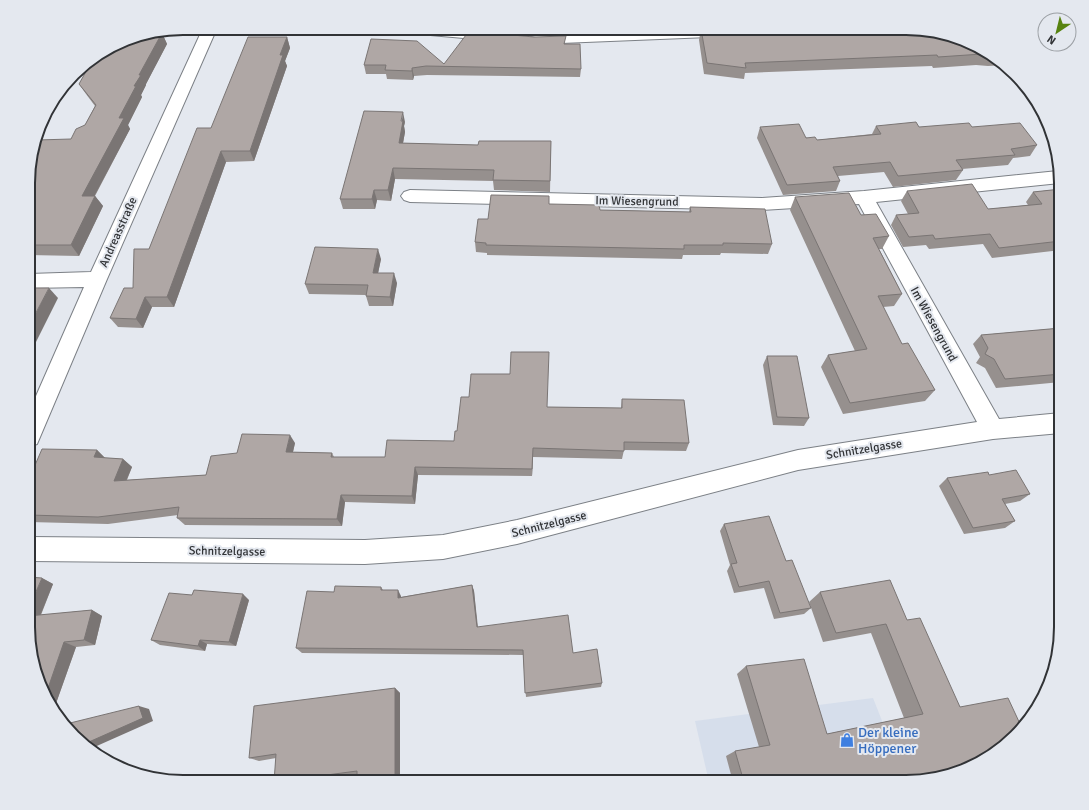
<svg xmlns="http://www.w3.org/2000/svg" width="1089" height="810" font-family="Signika,sans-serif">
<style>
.built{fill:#d6deeb}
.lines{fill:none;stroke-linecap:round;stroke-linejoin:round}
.minor-casing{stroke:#7c8086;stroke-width:2}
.minor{fill:#fff;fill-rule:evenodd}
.wall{fill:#96908e}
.shaded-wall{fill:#7a7574}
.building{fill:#afa7a5;stroke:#7a7574}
.labels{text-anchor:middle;stroke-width:4;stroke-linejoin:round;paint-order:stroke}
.street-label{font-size:12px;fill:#313336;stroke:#e4e8ef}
.near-shop-label{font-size:14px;fill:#366cbe;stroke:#e4e8ef;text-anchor:start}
.rim{fill:none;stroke:#313336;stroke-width:2}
</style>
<rect width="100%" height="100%" fill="#e4e8ef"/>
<polygon class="built" points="873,698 906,781 915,780 906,782 709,782 695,721"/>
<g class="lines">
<defs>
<g id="minor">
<polygon points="203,28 217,28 107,279 40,437 37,444 29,447 29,412 84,287 29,288 29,274 91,272"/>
<polygon points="390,28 447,28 497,33 502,34 504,37 502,40 497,41 397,32 392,31"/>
<polygon points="729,29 734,30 736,33 734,36 536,44 531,43 529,40 531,37 536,36"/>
<polygon points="1058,171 1060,183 876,202 999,419 1061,413 1061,433 993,439 798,470 517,544 443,559 365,564 29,561 29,537 365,540 443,535 517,520 798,450 977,422 859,204 762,210 410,202 404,200 401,196 404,192 410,190 762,198 864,191"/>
</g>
</defs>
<use href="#minor" class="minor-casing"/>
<use href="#minor" class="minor"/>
</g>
<g class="wall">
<polygon points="478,28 569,28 568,33 534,34 478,29"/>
<polygon points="701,29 965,40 1006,65 988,66 976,65 933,68 932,66 745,73 744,79 704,74 699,40"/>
<polygon points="162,33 167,44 146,84 146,85 141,95 142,97 128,125 130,129 95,196 103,206 79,256 29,255 29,163 71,139 85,125 95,106 86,94 79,84"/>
<polygon points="287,37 290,48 285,61 287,66 254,161 226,162 174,307 152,307 143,328 118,327 110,318 133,288 149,249 211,128"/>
<polygon points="566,44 581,69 580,77 427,75 414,76 413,80 387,79 386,74 366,74 364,65 444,64"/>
<polygon points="405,122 404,126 405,132 403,143 478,145 551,141 550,192 494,190 493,181 395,179 391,201 377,200 375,209 343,209 340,199"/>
<polygon points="876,126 919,127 972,127 1037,145 1030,156 1013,158 1008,165 962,169 963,170 956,180 893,187 884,172 838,176 840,181 836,191 783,195 757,138 760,127 817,140 872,134"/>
<polygon points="1061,189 1061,250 992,258 983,244 929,249 926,245 903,247 891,225 896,215 908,214 901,201 907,191 988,209 1028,205 1026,202 1033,192"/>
<polygon points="795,197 861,215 889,236 882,249 879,249 902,294 894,306 883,307 902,344 935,390 925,401 843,414 821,367 828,355 855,351 790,210"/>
<polygon points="549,204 600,210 689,212 690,207 772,244 768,254 721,253 720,255 683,255 682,259 487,255 487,253 476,252 475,242 488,219"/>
<polygon points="381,259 378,273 397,283 393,306 369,306 366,296 366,295 309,294 305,284"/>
<polygon points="1061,328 1061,382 996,388 985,368 976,363 980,357 973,344 981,335"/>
<polygon points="767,356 809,418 804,426 773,425 763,365"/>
<polygon points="622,399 689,443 686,451 624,450 622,459 533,457 532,476 418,475 415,504 345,502 342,526 185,525 177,518 178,515 108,524 29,522 29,479 97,450 105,458 123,459 132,467 127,480 206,475 237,453 295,443 293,452 332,453 334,457 385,457 454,441 457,431 547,407 621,408"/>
<polygon points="989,475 1030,494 1020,501 1005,504 1015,521 1005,528 964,534 939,486 947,478"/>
<polygon points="724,524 786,561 811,608 804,614 774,619 764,588 734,593 727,571 730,565 720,531"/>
<polygon points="42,578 53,584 41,615 92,610 102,616 95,645 76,647 54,709 44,696 28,637"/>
<polygon points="472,585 474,591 478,627 573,653 602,683 601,687 526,697 523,655 302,653 296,648 334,592 381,587 383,590 401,597"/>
<polygon points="820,592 907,620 960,707 906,782 733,782 726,756 735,751 759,747 737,674 746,666 827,734 904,718 871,633 823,642 809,602"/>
<polygon points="249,600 236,646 207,644 205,651 160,645 151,640"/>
<polygon points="395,688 400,693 400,782 439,782 357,782 357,774 300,782 274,782 276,758 259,761 249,758"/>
</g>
<g class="shaded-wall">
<polygon points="162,33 167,44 146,84 146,85 141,95 142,97 128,125 130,129 89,206 82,196 119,118 139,75"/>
<polygon points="287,37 290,48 285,61 287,66 254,161 250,151 280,55"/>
<polygon points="412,68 414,76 413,80 412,71"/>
<polygon points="403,112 405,122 404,126 405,132 401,154 399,143"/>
<polygon points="221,151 226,162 174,307 167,297"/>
<polygon points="393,168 395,179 391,201 388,190"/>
<polygon points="374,190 377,200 375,209 372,199"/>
<polygon points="95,196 103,206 79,256 71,245"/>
<polygon points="378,249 381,259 376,283 373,273"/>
<polygon points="394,273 397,283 393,306 390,297"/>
<polygon points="49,288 58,298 29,356 29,326"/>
<polygon points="145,297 152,307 143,328 136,319"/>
<polygon points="290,435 295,443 291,460 286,452"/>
<polygon points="533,448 533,457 532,476 532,469"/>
<polygon points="97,450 106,459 94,457"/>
<polygon points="123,459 132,467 123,488 114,481"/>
<polygon points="415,467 418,475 415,504 412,496"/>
<polygon points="341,495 345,502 342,526 337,519"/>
<polygon points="42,578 53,584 38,621 28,617 28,610"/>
<polygon points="472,585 474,591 478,633 477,627"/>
<polygon points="398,590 401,596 401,603 398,598"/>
<polygon points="243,594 249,600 236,646 229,642"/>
<polygon points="92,610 102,616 95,645 84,640"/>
<polygon points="200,640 207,644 205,651 198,646"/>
<polygon points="64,642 76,647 54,709 45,697"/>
<polygon points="395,688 400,693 400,782 395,782"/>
<polygon points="139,706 149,709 153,721 90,749 82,745"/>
</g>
<g class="building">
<polygon points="717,28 916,28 965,40 990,55 982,54 938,57 937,55 745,63 746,68 707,63 701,29"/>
<polygon points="469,31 534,37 566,36 564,44 580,44 581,69 426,66 412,68 412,71 385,70 386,65 364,65 371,39 417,41 444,64"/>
<polygon points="154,33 162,33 139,75 141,75 134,86 136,86 119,118 124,118 82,196 95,196 71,245 29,245 29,163 37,140 71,139 76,129 85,125 96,105 79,84 93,59 133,36"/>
<polygon points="248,37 287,37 280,55 283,55 250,151 221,151 167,297 145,297 136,319 110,318 124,288 133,288 134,249 149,249 197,128 211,128"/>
<polygon points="364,111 403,112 401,121 403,121 399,143 478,145 479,141 551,141 550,181 493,180 494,170 393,168 388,190 374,190 372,199 340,199"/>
<polygon points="916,122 919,127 969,123 972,127 1020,123 1037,145 1011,149 1015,155 956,160 963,170 898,176 890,162 833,167 840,181 787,185 760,127 799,124 806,138 815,137 817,140 881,134 876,126"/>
<polygon points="972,184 988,209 1042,204 1033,192 1061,189 1061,241 999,248 990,234 935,239 933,235 909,237 896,215 919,213 907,191"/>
<polygon points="849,193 861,215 876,214 889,236 873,238 902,294 878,296 902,344 908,343 935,390 850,403 828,355 867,349 795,197"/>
<polygon points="491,195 549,196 549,204 599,205 600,210 691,212 690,207 765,209 772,244 723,243 723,245 684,245 684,249 486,245 486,243 475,242 478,219 488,219"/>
<polygon points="315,247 378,249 373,273 394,273 390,297 366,296 368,285 305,284"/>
<polygon points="29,288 49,288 29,326"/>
<polygon points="1061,328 1061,374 1005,379 994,359 985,354 988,348 981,335"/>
<polygon points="511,352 549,352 547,407 622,408 622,399 684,400 689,443 624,442 624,451 533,448 532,469 415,467 412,496 341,495 337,519 177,518 179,507 98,517 29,515 29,479 42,449 97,450 94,457 123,459 114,481 206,475 211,456 237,453 242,434 290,435 286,452 332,453 331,457 385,457 387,440 454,441 455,431 457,431 461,397 469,397 471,374 510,374"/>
<polygon points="767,356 797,356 809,418 777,417"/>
<polygon points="1016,470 1030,494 1002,499 1015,521 973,528 947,478 988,472 989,475"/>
<polygon points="769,516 786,561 792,560 811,608 780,613 769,581 739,587 731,564 737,563 724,524"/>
<polygon points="28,577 42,578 28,610"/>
<polygon points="890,580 907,620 920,618 960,707 1008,698 1021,726 1025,726 1023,729 974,766 906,782 744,782 735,751 770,745 746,666 804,659 827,734 923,714 886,624 836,633 820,592"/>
<polygon points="472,585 477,627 568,615 573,653 597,649 602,683 525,693 523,650 296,648 307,591 334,592 335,586 381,587 381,590 398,590 398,598"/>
<polygon points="194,590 243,594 229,642 200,640 198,646 151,640 169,593 192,595"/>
<polygon points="92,610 84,640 64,642 45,697 28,637 28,616"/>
<polygon points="395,688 395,782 357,782 357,771 274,782 276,754 249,758 254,706"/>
<polygon points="139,706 143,718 82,745 81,744 66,724"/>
<polygon points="435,780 436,782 396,782"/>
</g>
<defs>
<symbol id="shop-bare" viewBox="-9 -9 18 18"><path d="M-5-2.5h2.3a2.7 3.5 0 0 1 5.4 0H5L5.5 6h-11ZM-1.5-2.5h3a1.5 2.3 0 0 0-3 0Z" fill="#3f7fe0" stroke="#e4e8ef" stroke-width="2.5" paint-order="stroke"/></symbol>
</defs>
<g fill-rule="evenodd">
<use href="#shop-bare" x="837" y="730" width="20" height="20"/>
</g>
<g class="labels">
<g class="street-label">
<text transform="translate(637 201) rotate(1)" y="4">Im Wiesengrund</text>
<text transform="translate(118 232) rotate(-66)" y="4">Andreasstraße</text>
<text transform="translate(934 324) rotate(61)" y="4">Im Wiesengrund</text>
<text transform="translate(864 449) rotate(-9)" y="4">Schnitzelgasse</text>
<text transform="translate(549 524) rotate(-14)" y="4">Schnitzelgasse</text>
<text transform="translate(227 551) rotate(1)" y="4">Schnitzelgasse</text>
</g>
<g class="near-shop-label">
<text x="858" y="737">Der kleine<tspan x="858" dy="16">Höppener</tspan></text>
</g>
</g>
<path d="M0 0H1089V810H0ZM183 35H906A148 148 0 0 1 1054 183V627A148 148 0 0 1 906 775H183A148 148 0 0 1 35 627V183A148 148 0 0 1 183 35Z" fill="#e4e8ef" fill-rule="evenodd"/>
<path class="rim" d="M183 35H906A148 148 0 0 1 1054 183V627A148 148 0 0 1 906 775H183A148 148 0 0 1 35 627V183A148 148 0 0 1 183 35Z"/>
<g transform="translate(1057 32) rotate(215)"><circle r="19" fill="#e4e8ef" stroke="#9ca0a5"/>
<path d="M0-3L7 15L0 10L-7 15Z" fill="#578310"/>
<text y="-6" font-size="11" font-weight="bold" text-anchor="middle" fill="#313336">N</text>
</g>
</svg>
